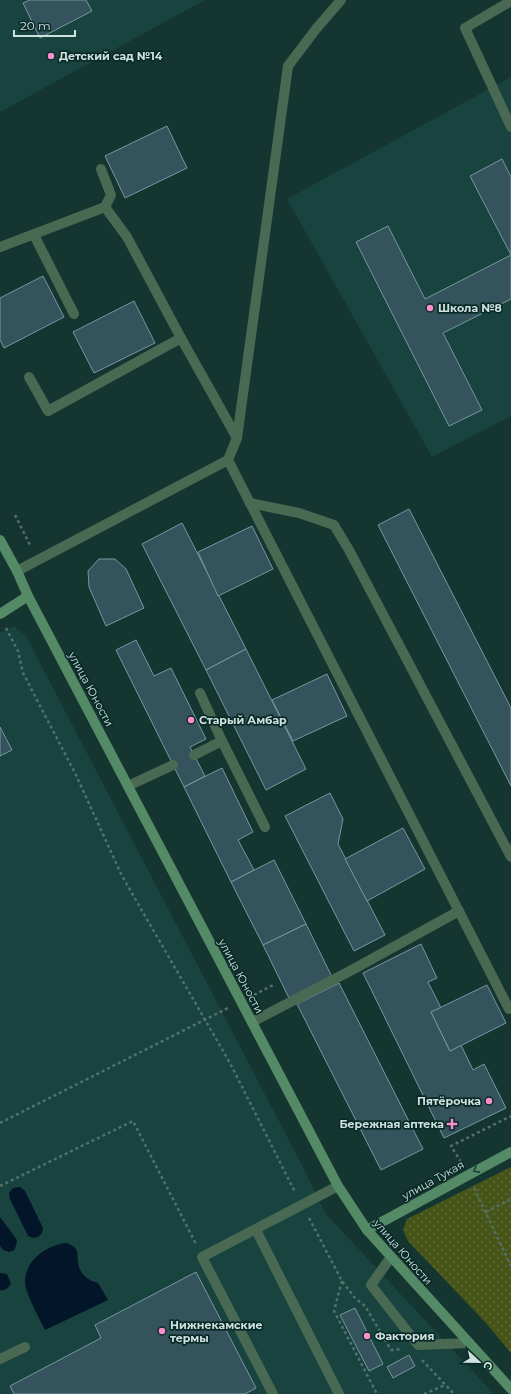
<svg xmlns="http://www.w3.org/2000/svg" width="511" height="1394" font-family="Montserrat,sans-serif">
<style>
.built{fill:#18433f}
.park{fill:url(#park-dots)}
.water{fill:#031528}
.building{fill:#35535c;stroke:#7797a1}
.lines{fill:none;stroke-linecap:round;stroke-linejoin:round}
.path{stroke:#546f6c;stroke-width:2.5;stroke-dasharray:3 3;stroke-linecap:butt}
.lane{stroke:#496953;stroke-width:10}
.secondary{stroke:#558a66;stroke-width:10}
.oneway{stroke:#1c4337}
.poi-dot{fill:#f98fca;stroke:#092b27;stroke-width:1.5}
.labels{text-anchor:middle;stroke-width:3.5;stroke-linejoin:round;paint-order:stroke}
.poi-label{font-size:11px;font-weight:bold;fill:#cfe1de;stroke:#092b27;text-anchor:start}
.street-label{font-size:11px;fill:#cfe1de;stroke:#092b27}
</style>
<defs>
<pattern id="park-dots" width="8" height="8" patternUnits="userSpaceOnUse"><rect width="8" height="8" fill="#465517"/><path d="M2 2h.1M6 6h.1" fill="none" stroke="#606d38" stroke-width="1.8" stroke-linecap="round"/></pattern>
</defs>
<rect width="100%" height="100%" fill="#153531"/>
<g class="built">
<polygon points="0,0 205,0 0,112"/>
<polygon points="511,77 511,416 432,457 287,199"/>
<polygon points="14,626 26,636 304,1169 326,1214 494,1394 0,1394 0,633"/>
</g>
<polygon class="park" points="511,1167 511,1353 486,1323 408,1241 403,1230 407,1219"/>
<g class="water">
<polygon points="20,1187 25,1191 43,1228 42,1233 38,1237 33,1238 28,1236 10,1199 9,1193 13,1188"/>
<polygon points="0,1217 17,1240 16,1246 14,1250 9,1252 3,1250 0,1246"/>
<path d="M 66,1243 C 69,1244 72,1245 74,1247 C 79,1252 77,1256 78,1262 C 79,1274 88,1281 98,1283 L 108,1300 L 45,1330 C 40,1319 25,1293 25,1282 C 25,1260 47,1245 66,1243 Z"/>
<path d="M 0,1273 L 7,1274 L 11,1284 C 8,1288 5,1291 0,1290 Z"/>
</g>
<g class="building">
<polygon points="30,0 86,0 92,11 40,38 23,3"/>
<polygon points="167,126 187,168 125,198 105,156"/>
<polygon points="502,159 511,177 511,299 443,333 482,410 449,426 356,242 388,226 425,299 511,255 470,176"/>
<polygon points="43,276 64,317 4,348 0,340 0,298"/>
<polygon points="134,301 155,343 94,373 73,332"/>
<polygon points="409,509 511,708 511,786 378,525"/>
<polygon points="182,523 246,649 206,670 142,544"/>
<polygon points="252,526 273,569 218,596 198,552"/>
<polygon points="99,559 115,559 126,569 144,608 106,626 89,587 88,571"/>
<polygon points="136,640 154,676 171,668 206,739 190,747 205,776 184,787 116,650"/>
<polygon points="246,649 306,769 266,790 206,670"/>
<polygon points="327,674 347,716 293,741 272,700"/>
<polygon points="0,727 12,750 0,756"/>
<polygon points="222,768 253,832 238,840 254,870 231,882 184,787"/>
<polygon points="330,793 343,819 338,844 385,935 354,951 285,816"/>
<polygon points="403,828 425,869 367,901 345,859"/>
<polygon points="274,860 306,924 263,945 231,882"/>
<polygon points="306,924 332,977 289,998 263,945"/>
<polygon points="421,944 437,978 428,982 441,1008 431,1012 450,1051 461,1045 473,1070 484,1064 506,1108 444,1138 363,973"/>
<polygon points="339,983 423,1149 381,1170 297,1004"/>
<polygon points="487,985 506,1023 450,1051 431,1012"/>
<polygon points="196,1272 256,1388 245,1394 14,1394 10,1386 101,1338 95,1325"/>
<polygon points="355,1308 383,1364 369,1371 340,1315"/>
<polygon points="409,1355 415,1366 393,1378 387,1367"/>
</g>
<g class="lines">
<g class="path">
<polyline points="15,515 31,547"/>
<polyline points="6,628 18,651 23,673 76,775 122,876 230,1063 295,1192"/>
<polyline points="254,995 275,984"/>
<polyline points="0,1123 228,1008"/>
<polyline points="461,1162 451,1146 511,1116"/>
<polyline points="0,1186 133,1121 196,1244"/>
<polyline points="474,1188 511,1266"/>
<polyline points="486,1212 511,1199"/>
<polyline points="309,1218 342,1281 355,1298 365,1306 391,1350 402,1349"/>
<polyline points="342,1281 334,1311 377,1394"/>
<polyline points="422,1360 454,1394"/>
<polyline points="424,1394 445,1385"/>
</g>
<g class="lane">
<polyline points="511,1 465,28 511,127"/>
<polyline points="101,169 111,195 105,207"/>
<polyline points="34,235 74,314"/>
<polyline points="0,247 105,207 127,237 181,338 237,438 228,460"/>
<polyline points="29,377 48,411 181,338"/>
<polyline points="237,438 288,66 316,29 341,0"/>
<polyline points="250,503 299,513 334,525 349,550 511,857"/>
<polyline points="17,571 228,460 509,1009 511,1008"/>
<polyline points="200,693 222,741"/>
<polyline points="194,755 222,741 265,827"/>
<polyline points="128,786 173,765"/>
<polyline points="252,1022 350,971 459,911"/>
<polyline points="256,1230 339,1394"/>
<polyline points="391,1257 371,1285 418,1345 469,1343"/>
<polyline points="0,1359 25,1347"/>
<polyline points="273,1394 202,1257 338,1186"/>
</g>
<g class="secondary">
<polyline points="0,540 17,571 28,596 338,1186 367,1230 511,1389"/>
<polyline points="0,614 28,596"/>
<polyline points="367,1230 511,1152"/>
</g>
</g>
<defs><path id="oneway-chevron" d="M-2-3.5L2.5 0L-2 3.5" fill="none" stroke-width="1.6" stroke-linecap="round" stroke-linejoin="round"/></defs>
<use class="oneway" href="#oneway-chevron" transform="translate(476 1170) rotate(152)"/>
<g class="poi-dot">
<circle cx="51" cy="56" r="4"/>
<circle cx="430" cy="308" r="4"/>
<circle cx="191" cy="720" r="4"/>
<circle cx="489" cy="1101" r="4"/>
<path d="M450 1118h4v4h4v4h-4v4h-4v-4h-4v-4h4z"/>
<circle cx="162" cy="1331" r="4"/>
<circle cx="367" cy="1336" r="4"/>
</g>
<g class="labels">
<g class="poi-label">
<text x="59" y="60">Детский сад №14</text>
<text x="438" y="312">Школа №8</text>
<text x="199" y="724">Старый Амбар</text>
<text x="481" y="1105" text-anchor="end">Пятёрочка</text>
<text x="444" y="1128" text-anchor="end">Бережная аптека</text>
<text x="170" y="1329">Нижнекамские<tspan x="170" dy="13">термы</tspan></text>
<text x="375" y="1340">Фактория</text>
</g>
<g class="street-label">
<text transform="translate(91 689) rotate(62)" y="4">улица Юности</text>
<text transform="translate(241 976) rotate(62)" y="4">улица Юности</text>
<text transform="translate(433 1180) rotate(-29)" y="4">улица Тукая</text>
<text transform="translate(403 1252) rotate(49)" y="4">улица Юности</text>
</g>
</g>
<g transform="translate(479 1362) rotate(112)" stroke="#092b27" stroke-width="3" paint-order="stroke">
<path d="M0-3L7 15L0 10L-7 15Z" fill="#cfe1de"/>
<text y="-6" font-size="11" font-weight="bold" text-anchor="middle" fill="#cfe1de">С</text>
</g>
<path d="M14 30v6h61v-6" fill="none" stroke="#cfe1de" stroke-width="2"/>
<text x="20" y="30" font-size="12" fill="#cfe1de" stroke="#092b27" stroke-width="3" paint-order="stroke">20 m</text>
</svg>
